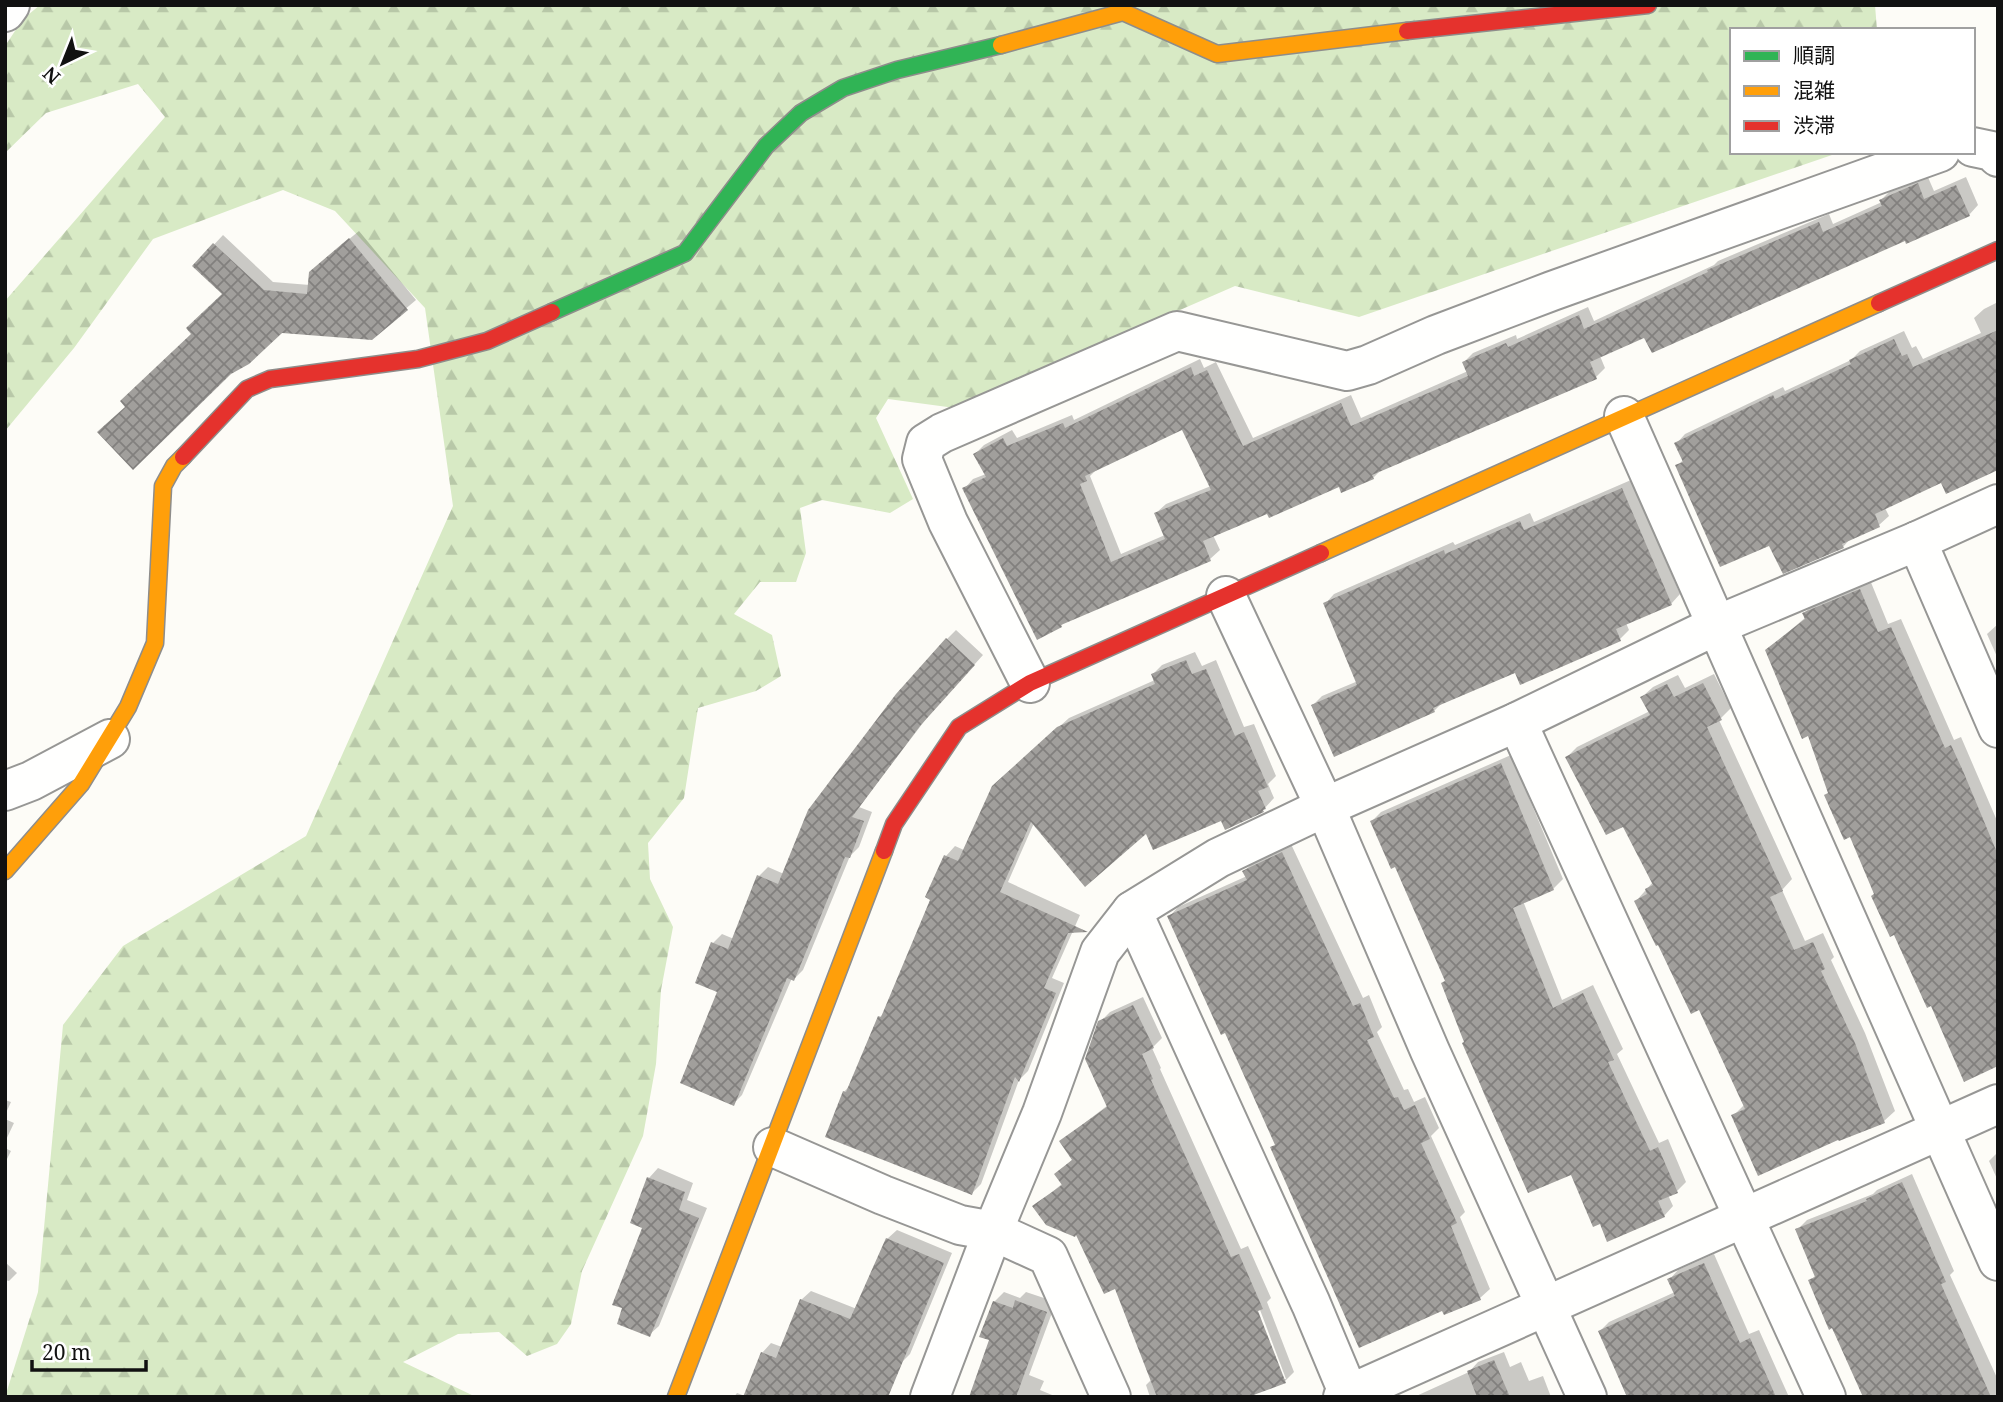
<svg xmlns="http://www.w3.org/2000/svg" width="2003" height="1402" font-family="'Noto Serif','Noto Sans JP',serif">
<style>
.forest{fill:url(#forest-firs)}
.shadow{fill:#0003;fill-rule:evenodd}
.building{fill:url(#building-cross-hatch);fill-rule:evenodd}
.lines{fill:none;stroke-linecap:round;stroke-linejoin:round}
.street-casing{stroke:#979795;stroke-width:42}
.fast-casing{stroke:#8e8d8b;stroke-width:19}
.slow-casing{stroke:#8e8d8b;stroke-width:19}
.jam-casing{stroke:#8e8d8b;stroke-width:19}
.street{stroke:#fffffe;stroke-width:38}
.fast{stroke:#30b455;stroke-width:16}
.slow{stroke:#ff9f0a;stroke-width:16}
.jam{stroke:#e5322d;stroke-width:16}
</style>
<defs>
<pattern id="forest-firs" width="22" height="20" patternUnits="userSpaceOnUse" patternTransform="scale(1.75)"><rect width="22" height="20" fill="#d8eac5"/><path d="M5 1l3.5 6h-7zM16 11l3.5 6h-7z" fill="#b8c8a8"/></pattern>
<pattern id="building-cross-hatch" width="8" height="8" patternUnits="userSpaceOnUse" patternTransform="scale(1.75)"><rect width="8" height="8" fill="#a19f9c"/><path d="M0 0l8 8M0 8l8-8" fill="none" stroke="#82807e"/></pattern>
</defs>
<rect width="100%" height="100%" fill="#fdfcf7"/>
<polygon class="forest" points="40,5 1875,5 1877,30 1732,30 1732,152 1834,152 1832,155 1359,317 1235,286 955,408 888,399 876,418 913,499 890,513 822,500 800,508 806,553 796,582 760,582 734,614 772,635 781,676 756,691 698,708 684,798 648,843 650,879 673,927 661,990 656,1064 643,1136 582,1271 571,1324 557,1344 527,1356 499,1332 458,1334 403,1362 476,1397 5,1397 38,1292 63,1025 123,946 306,836 453,506 425,308 335,211 283,190 153,239 74,348 5,431 5,301 165,117 138,84 46,113 5,153 5,46 23,19"/>
<g class="shadow">
<path d="M 1927,175 L 1934,191 L 1966,177 L 1978,205 L 1969,215 L 1645,335 L 1600,356 L 1605,368 L 1596,377 L 1382,469 L 1373,478 L 1339,485 L 1213,535 L 1220,550 L 1210,559 L 1065,621 L 1061,626 L 964,489 L 973,479 L 986,474 L 975,454 L 984,445 L 1012,430 L 1017,438 L 1072,415 L 1074,420 L 1200,359 L 1204,368 L 1216,362 L 1253,438 L 1351,395 L 1361,418 L 1468,371 L 1464,362 L 1473,353 L 1516,335 L 1517,339 L 1588,307 L 1594,321 L 1714,265 L 1718,261 L 1829,214 L 1833,224 L 1882,202 L 1881,200 L 1890,191 ZM 1182,428 L 1211,486 L 1166,504 L 1156,513 L 1165,535 L 1121,554 L 1090,476 L 1096,470 Z"/>
<polygon points="359,231 416,300 371,338 281,331 127,406 194,334 225,294 194,266 223,235 273,282 310,285 320,263"/>
<polygon points="1998,302 1998,466 1941,481 1885,508 1889,516 1879,525 1851,538 1843,547 1770,544 1677,466 1684,459 1676,444 1685,434 1783,387 1785,391 1851,360 1860,351 1904,331 1912,348 1916,346 1923,359 1981,333 1974,318 1984,309"/>
<polygon points="1631,480 1680,594 1671,604 1626,623 1629,630 1620,639 1516,670 1443,702 1434,711 1313,705 1322,696 1358,681 1325,604 1334,594 1453,542 1455,545 1530,513 1534,522"/>
<polygon points="1870,580 1888,624 1901,619 1954,740 1961,737 1998,823 1998,1064 1932,1004 1876,893 1830,792 1809,734 1767,650 1806,617 1804,613 1814,604"/>
<polygon points="1998,624 1998,659 1987,634"/>
<polygon points="956,630 983,655 929,715 859,807 872,812 859,847 850,856 803,970 794,979 792,978 742,1095 733,1104 713,943 722,934 734,939 759,876 768,867 784,874 947,639"/>
<polygon points="1195,652 1202,666 1216,660 1244,727 1254,724 1276,776 1268,784 1274,798 1263,810 1147,831 1034,823 1008,882 1080,915 1052,978 1064,983 1028,1071 1019,1080 981,1184 972,1193 844,1092 850,1085 880,1017 885,1012 932,899 928,897 946,856 955,846 964,850 1003,777 1069,718 1155,680 1153,674 1162,665"/>
<polygon points="1714,674 1731,708 1719,720 1792,879 1782,890 1805,941 1823,933 1834,957 1831,960 1865,1033 1895,1111 1884,1121 1840,1139 1733,1116 1745,1104 1700,1008 1636,901 1653,882 1624,824 1567,757 1577,747 1650,711 1642,697 1653,687 1678,675 1685,688"/>
<polygon points="1511,755 1563,879 1553,889 1523,901 1562,1000 1593,985 1623,1049 1617,1054 1659,1143 1668,1139 1686,1182 1677,1191 1668,1195 1673,1206 1664,1216 1601,1222 1572,1173 1528,1191 1484,1094 1443,983 1446,980 1396,865 1372,821 1381,812"/>
<polygon points="1291,844 1363,998 1369,995 1382,1027 1377,1032 1404,1090 1408,1089 1414,1102 1425,1097 1439,1128 1431,1136 1465,1212 1460,1217 1490,1289 1480,1298 1276,1144 1226,1031 1169,917 1178,907 1247,876 1244,871 1254,862"/>
<path d="M 1143,997 L 1162,1038 L 1152,1048 L 1161,1068 L 1160,1069 L 1241,1249 L 1248,1246 L 1271,1298 L 1267,1302 L 1294,1372 L 1285,1381 L 1243,1397 L 1150,1397 L 1146,1385 L 1152,1379 L 1116,1287 L 1077,1233 L 1034,1207 L 1063,1183 L 1056,1174 L 1073,1159 L 1061,1141 L 1108,1105 L 1100,1022 L 1110,1012 ZM 1257,1302 L 1286,1379 L 1282,1379 L 1253,1303 Z"/>
<polygon points="5,1100 11,1102 5,1115"/>
<polygon points="5,1119 14,1123 5,1142"/>
<polygon points="5,1148 11,1151 5,1163"/>
<polygon points="1998,1152 1998,1181 1989,1161"/>
<polygon points="658,1168 693,1183 687,1200 707,1208 659,1326 649,1335 644,1227 649,1178"/>
<polygon points="1912,1174 1954,1271 1950,1275 1998,1380 1998,1397 1865,1397 1810,1281 1816,1275 1797,1230 1807,1220 1873,1194 1877,1190"/>
<polygon points="897,1230 952,1253 910,1354 901,1363 880,1397 734,1397 737,1393 745,1396 762,1353 771,1343 782,1347 801,1300 811,1291 857,1309 887,1239"/>
<polygon points="1714,1254 1749,1334 1759,1330 1789,1397 1627,1397 1600,1331 1609,1322 1675,1292 1669,1280 1678,1270"/>
<polygon points="5,1262 17,1273 9,1281 5,1280"/>
<polygon points="1004,1292 1020,1298 1026,1292 1056,1302 1029,1375 1044,1381 1040,1390 1057,1397 971,1397 992,1339 994,1302"/>
<polygon points="1504,1352 1510,1367 1521,1362 1529,1381 1543,1376 1551,1397 1414,1397 1469,1372 1478,1362"/>
</g>
<g class="building">
<path d="M 1918,183 L 1924,199 L 1956,185 L 1970,216 L 1906,244 L 1905,241 L 1652,353 L 1644,338 L 1590,362 L 1597,379 L 1372,475 L 1374,479 L 1341,493 L 1339,487 L 1269,518 L 1267,514 L 1203,541 L 1211,561 L 1061,625 L 1062,627 L 1037,640 L 962,488 L 986,477 L 973,454 L 1003,438 L 1007,446 L 1063,423 L 1065,428 L 1191,367 L 1194,376 L 1207,370 L 1243,446 L 1341,403 L 1351,426 L 1468,376 L 1462,362 L 1506,343 L 1508,347 L 1579,315 L 1584,329 L 1708,272 L 1707,270 L 1819,222 L 1823,232 L 1882,206 L 1879,200 ZM 1182,430 L 1211,490 L 1154,513 L 1165,539 L 1111,562 L 1080,484 L 1087,481 L 1085,476 Z"/>
<polygon points="349,238 408,310 372,340 282,333 249,364 231,374 133,470 97,432 125,407 120,401 191,334 186,328 222,294 192,266 213,243 264,290 307,294 309,272"/>
<polygon points="1998,330 1998,470 1946,494 1941,483 1875,514 1880,527 1842,544 1844,548 1783,574 1769,546 1720,567 1675,465 1683,462 1674,443 1773,395 1775,399 1851,364 1849,360 1894,339 1902,356 1907,354 1913,367"/>
<polygon points="1622,488 1672,605 1616,629 1621,641 1520,685 1515,673 1433,708 1435,712 1334,757 1311,705 1357,685 1323,603 1444,550 1445,554 1520,521 1524,530"/>
<polygon points="1860,589 1878,632 1891,627 1945,748 1951,745 1963,771 1998,855 1998,1066 1964,1082 1931,1006 1927,1008 1894,935 1890,937 1871,896 1874,894 1850,837 1844,840 1824,795 1828,793 1808,736 1802,739 1765,650 1805,619 1802,613"/>
<polygon points="946,638 975,665 920,726 852,817 864,821 850,858 845,857 794,981 787,978 734,1106 680,1083 717,992 695,983 711,942 728,949 757,875 778,884 808,810 896,694"/>
<polygon points="1186,660 1192,674 1206,669 1235,736 1244,732 1268,787 1258,791 1266,809 1263,810 1264,812 1225,830 1221,821 1153,850 1146,834 1085,887 1031,822 1000,892 1088,932 1068,933 1044,988 1056,993 1019,1082 1015,1077 972,1195 825,1137 843,1091 846,1092 878,1016 881,1017 930,900 925,897 944,855 958,861 992,786 1057,727 1155,684 1151,674"/>
<polygon points="1703,683 1722,720 1707,727 1783,891 1770,897 1794,950 1813,942 1825,969 1821,971 1855,1043 1885,1123 1839,1141 1838,1140 1758,1176 1731,1115 1745,1109 1699,1010 1691,1014 1658,945 1656,946 1634,901 1647,894 1645,889 1653,885 1623,827 1606,835 1565,757 1650,715 1640,697 1667,684 1674,697"/>
<polygon points="1501,763 1554,890 1513,908 1553,1008 1583,993 1614,1060 1608,1062 1650,1151 1658,1147 1678,1193 1658,1201 1665,1217 1607,1242 1600,1224 1593,1227 1571,1175 1528,1193 1462,1043 1464,1042 1441,983 1445,981 1395,867 1391,869 1370,821"/>
<polygon points="1282,852 1353,1006 1360,1003 1374,1037 1367,1040 1394,1098 1398,1097 1404,1110 1415,1105 1430,1139 1421,1143 1457,1223 1451,1226 1481,1300 1444,1315 1442,1311 1359,1348 1270,1147 1275,1145 1225,1033 1221,1035 1167,916 1247,880 1242,871"/>
<polygon points="1133,1005 1154,1048 1142,1054 1153,1079 1151,1080 1231,1257 1239,1254 1263,1309 1258,1311 1286,1383 1248,1397 1157,1397 1115,1289 1104,1294 1076,1235 1075,1237 1046,1225 1032,1206 1062,1185 1054,1174 1072,1160 1059,1141 1107,1107 1085,1059 1098,1021"/>
<polygon points="647,1177 685,1192 679,1210 699,1218 650,1337 617,1324 622,1308 612,1305 642,1228 630,1223"/>
<polygon points="1902,1182 1946,1282 1941,1284 1991,1397 1863,1397 1832,1328 1829,1330 1808,1280 1815,1277 1795,1229 1867,1201 1866,1199"/>
<polygon points="886,1238 944,1263 888,1397 743,1397 761,1352 776,1358 800,1299 850,1319"/>
<polygon points="1704,1263 1740,1343 1750,1338 1776,1397 1627,1397 1598,1331 1675,1296 1667,1279"/>
<polygon points="1015,1300 1047,1312 1016,1397 969,1397 989,1340 979,1337 993,1301 1013,1308"/>
<polygon points="1494,1360 1510,1397 1477,1397 1467,1371"/>
</g>
<g class="lines">
<defs>
<g id="street">
<polyline points="5,12 10,5"/>
<polyline points="1973,147 1992,151 1998,157"/>
<polyline points="1624,416 1998,1261"/>
<polyline points="1917,541 1998,728"/>
<polyline points="1226,596 1325,807 1430,1051 1587,1397"/>
<polyline points="1030,683 948,522 922,459 926,443 942,433 1177,331 1347,371 1368,365 1436,335 1552,291 1940,152"/>
<polyline points="1517,722 1826,1397"/>
<polyline points="5,791 31,781 110,739"/>
<polyline points="1132,911 1311,1304 1350,1397"/>
<polyline points="773,1147 883,1195 960,1225 993,1231 1048,1256 1111,1397"/>
<polyline points="930,1397 993,1231 1042,1113 1100,952 1132,911 1218,858 1325,807 1517,722 1717,625 1917,541 1998,504"/>
<polyline points="1343,1397 1998,1104"/>
</g>
<polyline id="fast" points="552,312 685,253 766,146 801,113 843,88 897,70 1001,45"/>
<g id="slow">
<polyline points="1001,45 1123,12 1217,54 1407,31"/>
<polyline points="1321,553 1879,303"/>
<polyline points="5,871 81,784 128,707 155,643 163,486 174,466 183,457"/>
<polyline points="676,1397 884,851"/>
</g>
<g id="jam">
<polyline points="1407,31 1648,5"/>
<polyline points="1879,303 1998,250"/>
<polyline points="183,457 247,389 270,379 418,359 487,341 552,312"/>
<polyline points="884,851 894,824 959,727 1030,683 1321,553"/>
</g>
</defs>
<use href="#street" class="street-casing"/>
<use href="#fast" class="fast-casing"/>
<use href="#slow" class="slow-casing"/>
<use href="#jam" class="jam-casing"/>
<use href="#street" class="street"/>
<use href="#fast" class="fast"/>
<use href="#slow" class="slow"/>
<use href="#jam" class="jam"/>
</g>
<rect width="2003" height="1402" fill="none" stroke="#111111" stroke-width="14"/>
<rect x="1730" y="28" width="245" height="126" fill="#ffffff" stroke="#a0a0a0" stroke-width="2"/>
<rect x="1744" y="51" width="35" height="10" fill="#30b455" stroke="#a0a0a0" stroke-width="2"/>
<text x="1793" y="63" font-size="21" fill="#111111">順調</text>
<rect x="1744" y="86" width="35" height="10" fill="#ff9f0a" stroke="#a0a0a0" stroke-width="2"/>
<text x="1793" y="98" font-size="21" fill="#111111">混雑</text>
<rect x="1744" y="121" width="35" height="10" fill="#e5322d" stroke="#a0a0a0" stroke-width="2"/>
<text x="1793" y="133" font-size="21" fill="#111111">渋滞</text>
<g transform="translate(63 63) rotate(223)" stroke="#ffffff" stroke-width="5" paint-order="stroke">
<path d="M0-5L12 26L0 18L-12 26Z" fill="#111111"/>
<text y="-10" font-size="19" font-weight="bold" text-anchor="middle" fill="#111111">N</text>
</g>
<path d="M32 1360v10h114v-10" fill="none" stroke="#111111" stroke-width="3.5"/>
<text x="42" y="1360" font-size="21" fill="#111111" stroke="#ffffff" stroke-width="5" paint-order="stroke">20 m</text>
</svg>
